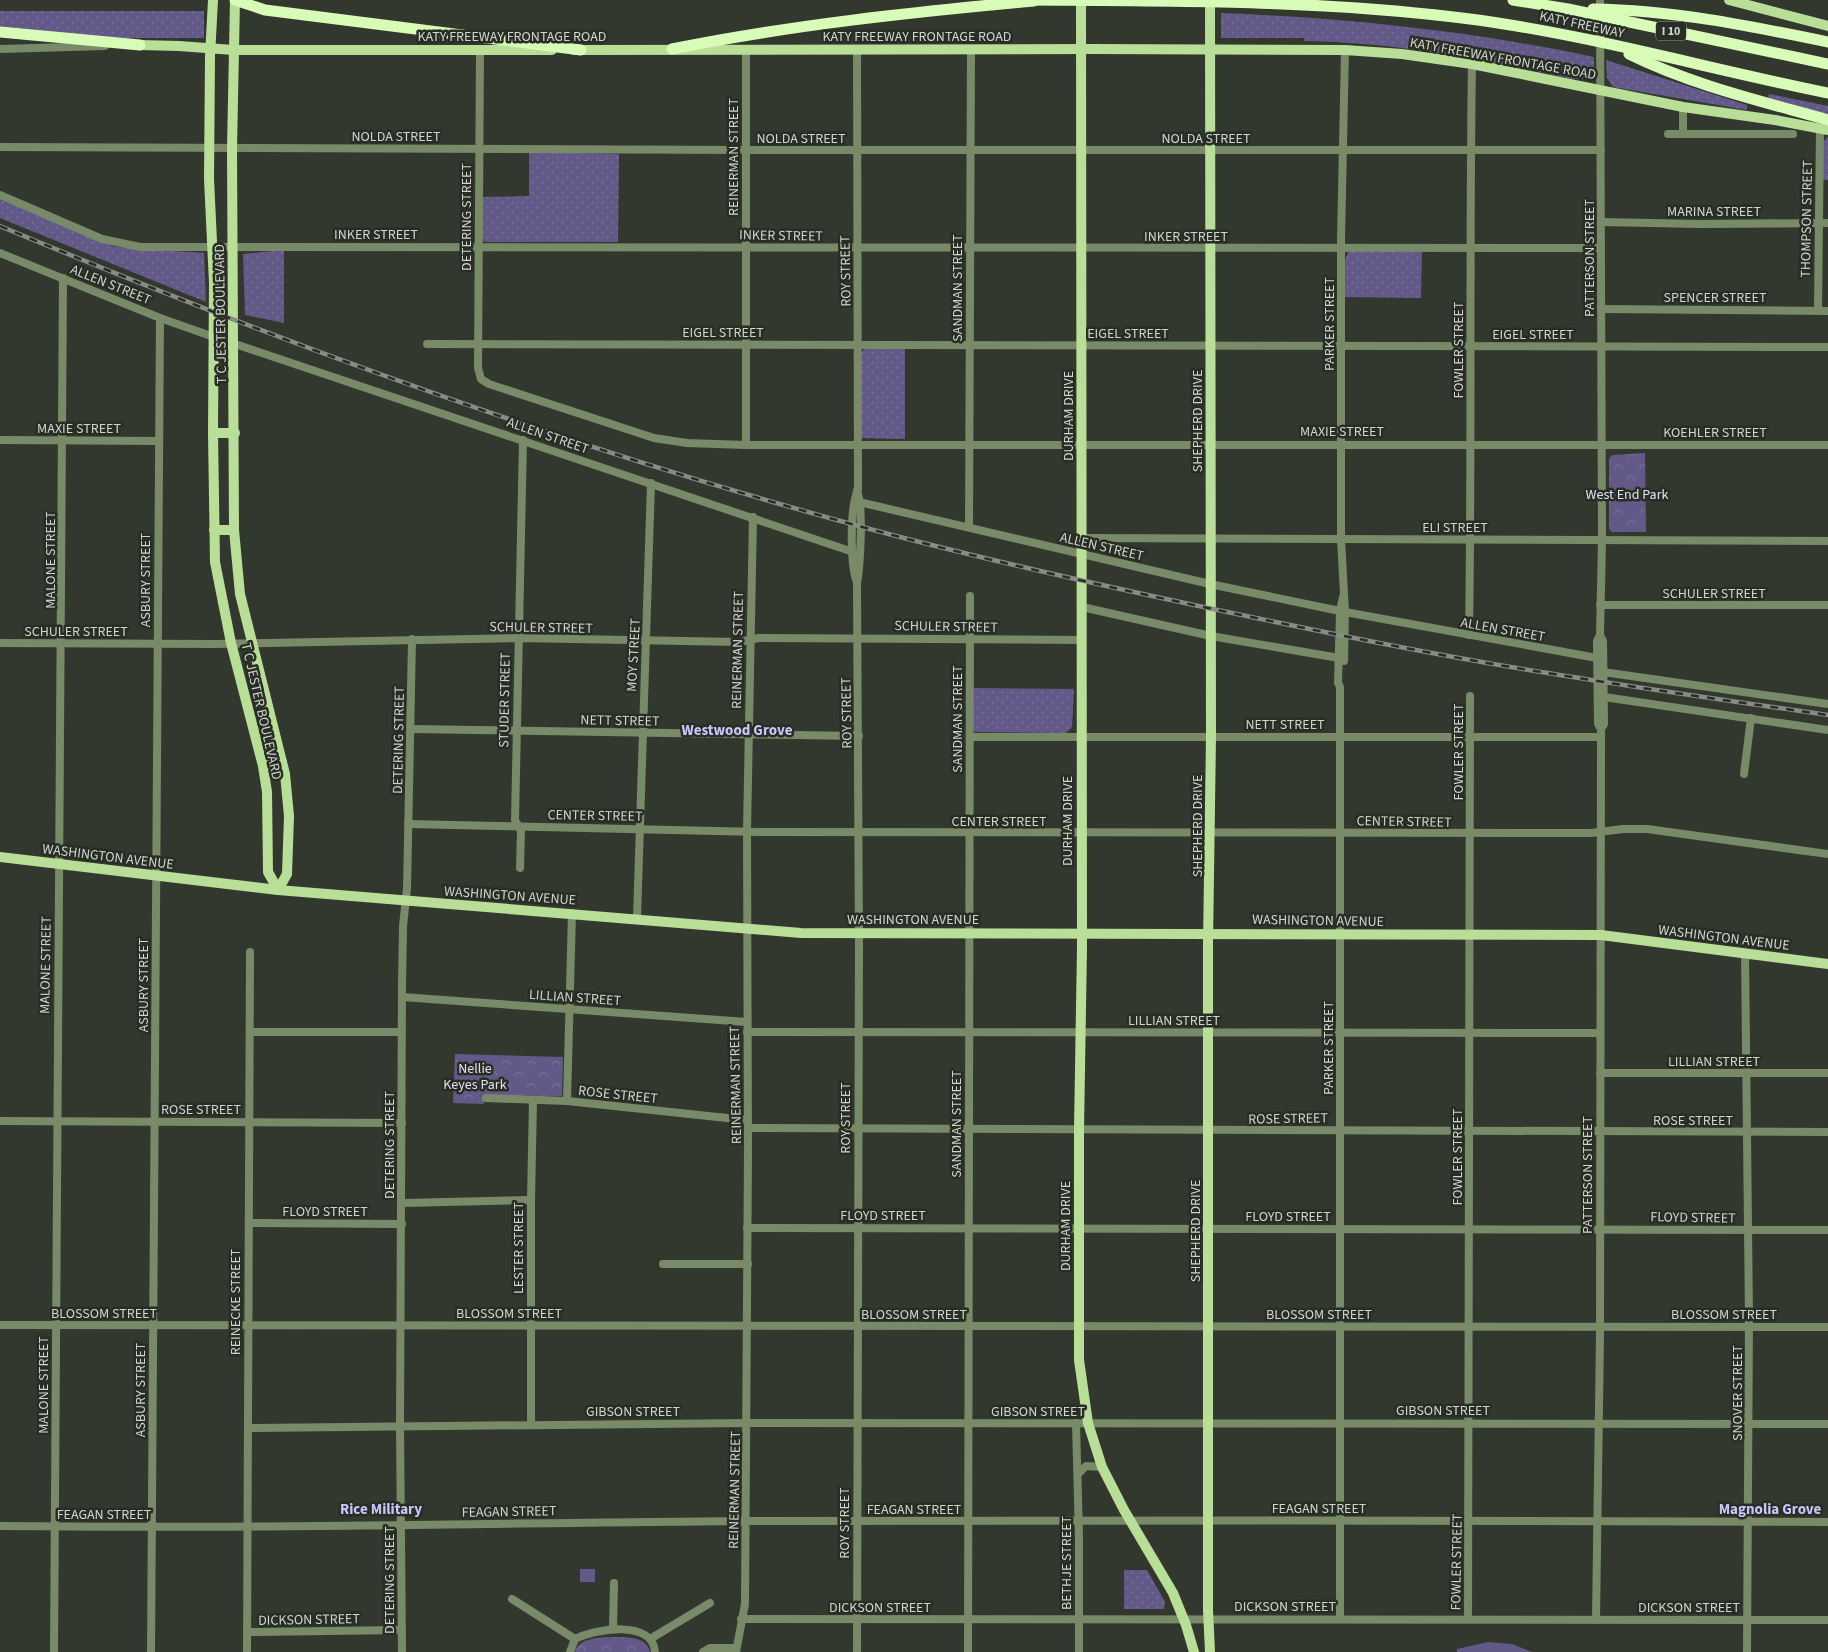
<svg xmlns="http://www.w3.org/2000/svg" width="1828" height="1652" font-family="'Source Sans 3',sans-serif">
<style>
.grass{fill:url(#grass-dots)}
.park{fill:url(#park-crowns)}
.pitch{fill:#625988}
.lines{fill:none;stroke-linecap:round;stroke-linejoin:round}
.minor{stroke:#788a68;stroke-width:8}
.major{stroke:#b9de97;stroke-width:10}
.highway{stroke:#d8fcb8;stroke-width:11}
.rail-casing{stroke:#888c86;stroke-width:4.5}
.rail{stroke:#292e25;stroke-width:2.5;stroke-dasharray:8;stroke-linecap:butt}
.labels{text-anchor:middle;stroke-width:5;stroke-linejoin:round;paint-order:stroke}
.shield{fill:#292e25;stroke:#9ea29b;stroke-width:1}
.shield-label{font-size:12px;font-weight:bold;fill:#d0d3ce}
.street-label{font-size:14px;fill:#d0d3ce;stroke:#292e25}
.park-label{font-size:14px;fill:#e2dff5;stroke:#292e25}
.neighbourhood-label{font-size:15px;font-weight:bold;fill:#ccc3fd;stroke:#292e25}
</style>
<defs>
<pattern id="grass-dots" width="8" height="8" patternUnits="userSpaceOnUse" patternTransform="scale(1.25)"><rect width="8" height="8" fill="#625988"/><path d="M2 2h.1M6 6h.1" fill="none" stroke="#777098" stroke-width="1.8" stroke-linecap="round"/></pattern>
<pattern id="park-crowns" width="20" height="18" patternUnits="userSpaceOnUse" patternTransform="scale(1.25)"><rect width="20" height="18" fill="#625988"/><path d="M2 6a3 3 0 1 1 6 0M12 15a3 3 0 1 1 6 0" fill="none" stroke="#777098"/></pattern>
</defs>
<rect width="100%" height="100%" fill="#33382f"/>
<g class="grass">
<polygon points="0,11 204,11 204,38 124,38 0,29"/>
<path d="M 1221,13 C 1347,18 1471,31 1594,57 L 1594,76 L 1587,79 L 1573,79 C 1484,60 1396,42 1304,41 L 1304,38 L 1221,38 Z"/>
<polygon points="1606,60 1747,105 1747,110 1613,87 1607,78"/>
<polygon points="1769,94 1828,106 1828,115 1768,99"/>
<polygon points="1828,137 1828,180 1821,180 1823,142"/>
<polygon points="529,152 619,154 618,242 484,242 482,239 482,197 529,196"/>
<polygon points="0,199 115,247 204,253 206,302 0,218"/>
<polygon points="284,250 284,323 245,315 243,254"/>
<polygon points="1352,251 1422,251 1421,298 1345,297 1345,260 1348,252"/>
<polygon points="864,349 905,349 905,439 861,438 861,353"/>
<polygon points="972,688 1074,689 1072,727 1066,733 975,732 973,730"/>
<polygon points="1124,1570 1147,1570 1165,1602 1164,1609 1124,1609"/>
</g>
<g class="park">
<polygon points="1645,453 1646,532 1612,532 1609,529 1609,459 1612,455"/>
<polygon points="455,1054 563,1057 562,1096 484,1095 484,1104 453,1103"/>
<path d="M 610,1637 C 623,1637 647,1635 650,1652 L 575,1652 C 579,1638 597,1638 610,1637 Z"/>
</g>
<g class="pitch">
<rect x="580" y="1569" width="15" height="13"/>
<polygon points="1488,1642 1512,1644 1532,1652 1457,1652 1457,1649"/>
</g>
<g class="lines">
<g class="minor">
<polyline points="0,49 105,46"/>
<polyline points="480,51 478,368 481,379 489,384 654,438 687,443 746,445 1828,445"/>
<polyline points="1683,107 1683,133"/>
<polyline points="1668,134 1793,134"/>
<polyline points="0,147 746,150 1601,150"/>
<polyline points="0,195 102,239 140,247 1601,248"/>
<polyline points="1601,222 1700,224 1828,223"/>
<polyline points="0,253 160,318 214,337"/>
<polyline points="1601,309 1828,311"/>
<polyline points="1818,310 1820,128"/>
<polyline points="235,344 853,552"/>
<polyline points="427,344 1828,347"/>
<polyline points="0,440 159,441"/>
<polyline points="746,445 746,49"/>
<polyline points="859,502 1210,584 1340,611"/>
<polyline points="969,527 971,50"/>
<polyline points="1082,538 1828,541"/>
<path d="M 856,580 C 850,559 850,508 858,489 L 857,50"/>
<polyline points="1600,605 1828,605"/>
<polyline points="1082,607 1211,636 1339,658"/>
<polyline points="1345,612 1597,658"/>
<path d="M 1469,635 C 1472,445 1469,254 1472,64"/>
<polyline points="1600,635 1603,641 1604,724 1601,729"/>
<polyline points="0,643 214,644 518,638 739,642 759,638 1082,640"/>
<polyline points="1344,661 1345,612 1341,539 1341,240 1345,50"/>
<polyline points="1603,672 1828,704"/>
<polyline points="1604,697 1828,730"/>
<polyline points="411,729 859,736"/>
<polyline points="970,737 1601,737"/>
<polyline points="1744,774 1751,718"/>
<polyline points="408,824 759,832 1591,833 1623,829 1647,829 1828,854"/>
<polyline points="520,868 521,831 515,820 523,440"/>
<polyline points="637,918 651,483"/>
<polyline points="1745,954 1749,1318 1747,1652"/>
<polyline points="402,997 747,1022"/>
<polyline points="250,1032 401,1032"/>
<polyline points="747,1032 1600,1033"/>
<polyline points="1600,1073 1828,1073"/>
<polyline points="486,1098 567,1101 746,1120"/>
<polyline points="567,1101 572,913"/>
<polyline points="0,1121 402,1123"/>
<polyline points="748,1128 1828,1132"/>
<polyline points="402,1203 531,1200"/>
<polyline points="249,1223 402,1224"/>
<polyline points="747,1228 1828,1230"/>
<polyline points="663,1264 748,1264"/>
<polyline points="0,1325 1828,1327"/>
<polyline points="1076,1423 1079,1536 1079,1652"/>
<polyline points="531,1424 531,1200 533,1101"/>
<polyline points="248,1428 747,1423 1828,1424"/>
<polyline points="1079,1473 1086,1466 1102,1467"/>
<path d="M 0,1526 C 248,1529 496,1523 744,1521 C 1105,1518 1467,1522 1828,1522"/>
<polyline points="512,1599 575,1639"/>
<polyline points="741,1619 1828,1620"/>
<polyline points="1340,1619 1340,687 1338,683 1340,611 1343,597"/>
<polyline points="1468,1619 1470,696"/>
<polyline points="1596,1620 1600,1335 1601,742 1601,729 1598,724 1597,641 1600,635 1602,540 1600,0"/>
<polyline points="613,1629 614,1583"/>
<polyline points="247,1632 402,1630"/>
<polyline points="650,1639 710,1603"/>
<polyline points="54,1652 63,278"/>
<polyline points="151,1652 160,318"/>
<polyline points="247,1652 250,952"/>
<polyline points="402,1652 400,1425 402,985 403,926 407,889 412,639"/>
<path d="M 570,1652 L 575,1639 C 594,1629 653,1619 655,1652"/>
<polyline points="703,1652 710,1648 736,1648"/>
<polyline points="736,1652 745,1604 748,1150 747,831 753,517"/>
<path d="M 857,1652 L 859,946 L 857,584 C 860,566 864,507 857,491"/>
<polyline points="968,1652 970,596"/>
</g>
<g class="major">
<polyline points="213,0 210,56 209,179 214,283 213,433 215,562 231,643 263,766 267,792 268,872 278,890"/>
<polyline points="235,0 232,149 234,530 240,594 285,774 289,816 287,874 278,890"/>
<polyline points="1081,0 1082,947 1079,1130 1079,1360 1088,1423 1102,1467 1124,1510 1173,1593 1186,1625 1194,1652"/>
<polyline points="1210,0 1211,736 1208,945 1208,1610 1210,1652"/>
<polyline points="1729,0 1828,26"/>
<polyline points="140,45 179,46 233,50 552,50"/>
<polyline points="574,50 1092,49 1345,50 1402,54 1472,64 1683,107 1775,120 1828,130"/>
<polyline points="213,433 235,433"/>
<polyline points="214,530 234,530"/>
<polyline points="263,766 282,762"/>
<polyline points="0,857 278,890 801,933 1601,935 1828,964"/>
</g>
<g class="highway">
<polyline points="235,0 265,10 581,50"/>
<path d="M 1028,0 C 1175,1 1323,0 1470,19 C 1591,35 1709,69 1828,93"/>
<polyline points="1513,0 1568,9 1828,64"/>
<path d="M 1593,9 C 1673,10 1750,26 1828,42"/>
<polyline points="0,32 140,45"/>
<path d="M 672,49 C 791,25 913,12 1034,1"/>
<path d="M 1629,54 C 1692,85 1761,101 1828,120"/>
</g>
<defs>
<path id="rail" d="M 0,226 C 278,342 564,446 855,525 C 972,557 1090,583 1208,608 C 1323,632 1438,656 1554,674 C 1645,689 1737,702 1828,715"/>
</defs>
<use href="#rail" class="rail-casing"/>
<use href="#rail" class="rail"/>
</g>
<g class="labels">
<rect class="shield" x="1656" y="21.5" width="30" height="19" rx="4"/>
<g class="shield-label">
<text x="1671" y="35">I 10</text>
</g>
<g class="street-label">
<text transform="translate(1582 24) rotate(12)" y="5">KATY FREEWAY</text>
<text x="512" y="41">KATY FREEWAY FRONTAGE ROAD</text>
<text x="917" y="41">KATY FREEWAY FRONTAGE ROAD</text>
<text transform="translate(1503 58) rotate(10)" y="5">KATY FREEWAY FRONTAGE ROAD</text>
<text x="396" y="141">NOLDA STREET</text>
<text x="801" y="143">NOLDA STREET</text>
<text x="1206" y="143">NOLDA STREET</text>
<text transform="translate(733 157) rotate(-90)" y="5">REINERMAN STREET</text>
<text x="1714" y="216">MARINA STREET</text>
<text transform="translate(466 217) rotate(-90)" y="5">DETERING STREET</text>
<text transform="translate(1806 219) rotate(-89)" y="5">THOMPSON STREET</text>
<text x="376" y="239">INKER STREET</text>
<text transform="translate(781 235) rotate(1)" y="5">INKER STREET</text>
<text x="1186" y="241">INKER STREET</text>
<text transform="translate(1589 258) rotate(-90)" y="5">PATTERSON STREET</text>
<text transform="translate(845 271) rotate(-91)" y="5">ROY STREET</text>
<text transform="translate(111 284) rotate(22)" y="5">ALLEN STREET</text>
<text transform="translate(957 288) rotate(-90)" y="5">SANDMAN STREET</text>
<text x="1715" y="302">SPENCER STREET</text>
<text transform="translate(220 314) rotate(-91)" y="5">T C JESTER BOULEVARD</text>
<text transform="translate(1329 324) rotate(-90)" y="5">PARKER STREET</text>
<text x="723" y="337">EIGEL STREET</text>
<text x="1128" y="338">EIGEL STREET</text>
<text x="1533" y="339">EIGEL STREET</text>
<text transform="translate(1458 350) rotate(-90)" y="5">FOWLER STREET</text>
<text transform="translate(1068 416) rotate(-90)" y="5">DURHAM DRIVE</text>
<text transform="translate(1197 421) rotate(-90)" y="5">SHEPHERD DRIVE</text>
<text x="79" y="433">MAXIE STREET</text>
<text x="1342" y="436">MAXIE STREET</text>
<text x="1715" y="437">KOEHLER STREET</text>
<text transform="translate(548 435) rotate(19)" y="5">ALLEN STREET</text>
<text x="1455" y="532">ELI STREET</text>
<text transform="translate(1102 546) rotate(13)" y="5">ALLEN STREET</text>
<text transform="translate(50 560) rotate(-90)" y="5">MALONE STREET</text>
<text transform="translate(145 580) rotate(-90)" y="5">ASBURY STREET</text>
<text x="1714" y="598">SCHULER STREET</text>
<text transform="translate(946 626) rotate(1)" y="5">SCHULER STREET</text>
<text transform="translate(541 627) rotate(1)" y="5">SCHULER STREET</text>
<text transform="translate(1503 629) rotate(10)" y="5">ALLEN STREET</text>
<text x="76" y="636">SCHULER STREET</text>
<text transform="translate(737 650) rotate(-89)" y="5">REINERMAN STREET</text>
<text transform="translate(633 655) rotate(-87)" y="5">MOY STREET</text>
<text transform="translate(504 700) rotate(-89)" y="5">STUDER STREET</text>
<text transform="translate(262 711) rotate(77)" y="5">T C JESTER BOULEVARD</text>
<text transform="translate(846 713) rotate(-91)" y="5">ROY STREET</text>
<text transform="translate(957 719) rotate(-90)" y="5">SANDMAN STREET</text>
<text transform="translate(620 720) rotate(1)" y="5">NETT STREET</text>
<text x="1285" y="729">NETT STREET</text>
<text transform="translate(398 740) rotate(-89)" y="5">DETERING STREET</text>
<text transform="translate(1458 752) rotate(-90)" y="5">FOWLER STREET</text>
<text transform="translate(595 815) rotate(1)" y="5">CENTER STREET</text>
<text x="999" y="826">CENTER STREET</text>
<text transform="translate(1067 821) rotate(-90)" y="5">DURHAM DRIVE</text>
<text transform="translate(1404 821) rotate(1)" y="5">CENTER STREET</text>
<text transform="translate(1197 826) rotate(-90)" y="5">SHEPHERD DRIVE</text>
<text transform="translate(108 856) rotate(7)" y="5">WASHINGTON AVENUE</text>
<text transform="translate(510 895) rotate(4)" y="5">WASHINGTON AVENUE</text>
<text x="913" y="924">WASHINGTON AVENUE</text>
<text transform="translate(1318 920) rotate(1)" y="5">WASHINGTON AVENUE</text>
<text transform="translate(1724 937) rotate(7)" y="5">WASHINGTON AVENUE</text>
<text transform="translate(45 965) rotate(-89)" y="5">MALONE STREET</text>
<text transform="translate(143 985) rotate(-90)" y="5">ASBURY STREET</text>
<text transform="translate(575 997) rotate(4)" y="5">LILLIAN STREET</text>
<text x="1174" y="1025">LILLIAN STREET</text>
<text transform="translate(1328 1048) rotate(-90)" y="5">PARKER STREET</text>
<text x="1714" y="1066">LILLIAN STREET</text>
<text transform="translate(735 1085) rotate(-91)" y="5">REINERMAN STREET</text>
<text transform="translate(618 1094) rotate(6)" y="5">ROSE STREET</text>
<text x="201" y="1114">ROSE STREET</text>
<text transform="translate(845 1118) rotate(-90)" y="5">ROY STREET</text>
<text transform="translate(1288 1118) rotate(-1)" y="5">ROSE STREET</text>
<text x="1693" y="1125">ROSE STREET</text>
<text transform="translate(956 1124) rotate(-90)" y="5">SANDMAN STREET</text>
<text transform="translate(389 1145) rotate(-90)" y="5">DETERING STREET</text>
<text transform="translate(1457 1157) rotate(-90)" y="5">FOWLER STREET</text>
<text transform="translate(1587 1175) rotate(-90)" y="5">PATTERSON STREET</text>
<text x="325" y="1216">FLOYD STREET</text>
<text x="883" y="1220">FLOYD STREET</text>
<text x="1288" y="1221">FLOYD STREET</text>
<text transform="translate(1693 1217) rotate(1)" y="5">FLOYD STREET</text>
<text transform="translate(1065 1226) rotate(-90)" y="5">DURHAM DRIVE</text>
<text transform="translate(1195 1231) rotate(-90)" y="5">SHEPHERD DRIVE</text>
<text transform="translate(518 1248) rotate(-90)" y="5">LESTER STREET</text>
<text transform="translate(235 1302) rotate(-90)" y="5">REINECKE STREET</text>
<text x="104" y="1318">BLOSSOM STREET</text>
<text x="509" y="1318">BLOSSOM STREET</text>
<text x="914" y="1319">BLOSSOM STREET</text>
<text x="1319" y="1319">BLOSSOM STREET</text>
<text x="1724" y="1319">BLOSSOM STREET</text>
<text transform="translate(43 1385) rotate(-90)" y="5">MALONE STREET</text>
<text transform="translate(140 1390) rotate(-90)" y="5">ASBURY STREET</text>
<text transform="translate(1737 1393) rotate(-90)" y="5">SNOVER STREET</text>
<text x="1443" y="1415">GIBSON STREET</text>
<text x="633" y="1416">GIBSON STREET</text>
<text x="1038" y="1416">GIBSON STREET</text>
<text transform="translate(734 1490) rotate(-89)" y="5">REINERMAN STREET</text>
<text x="1319" y="1513">FEAGAN STREET</text>
<text x="914" y="1514">FEAGAN STREET</text>
<text transform="translate(509 1511) rotate(-1)" y="5">FEAGAN STREET</text>
<text x="104" y="1519">FEAGAN STREET</text>
<text transform="translate(844 1523) rotate(-90)" y="5">ROY STREET</text>
<text transform="translate(1456 1562) rotate(-89)" y="5">FOWLER STREET</text>
<text transform="translate(1066 1563) rotate(-90)" y="5">BETHJE STREET</text>
<text transform="translate(389 1580) rotate(-90)" y="5">DETERING STREET</text>
<text x="1285" y="1611">DICKSON STREET</text>
<text x="880" y="1612">DICKSON STREET</text>
<text x="1689" y="1612">DICKSON STREET</text>
<text transform="translate(309 1619) rotate(-1)" y="5">DICKSON STREET</text>
</g>
<g class="park-label">
<text x="1627" y="499">West End Park</text>
<text x="475" y="1073">Nellie<tspan x="475" dy="16">Keyes Park</tspan></text>
</g>
<g class="neighbourhood-label">
<text x="737" y="735">Westwood Grove</text>
<text x="381" y="1514">Rice Military</text>
<text x="1770" y="1514">Magnolia Grove</text>
</g>
</g>
</svg>
